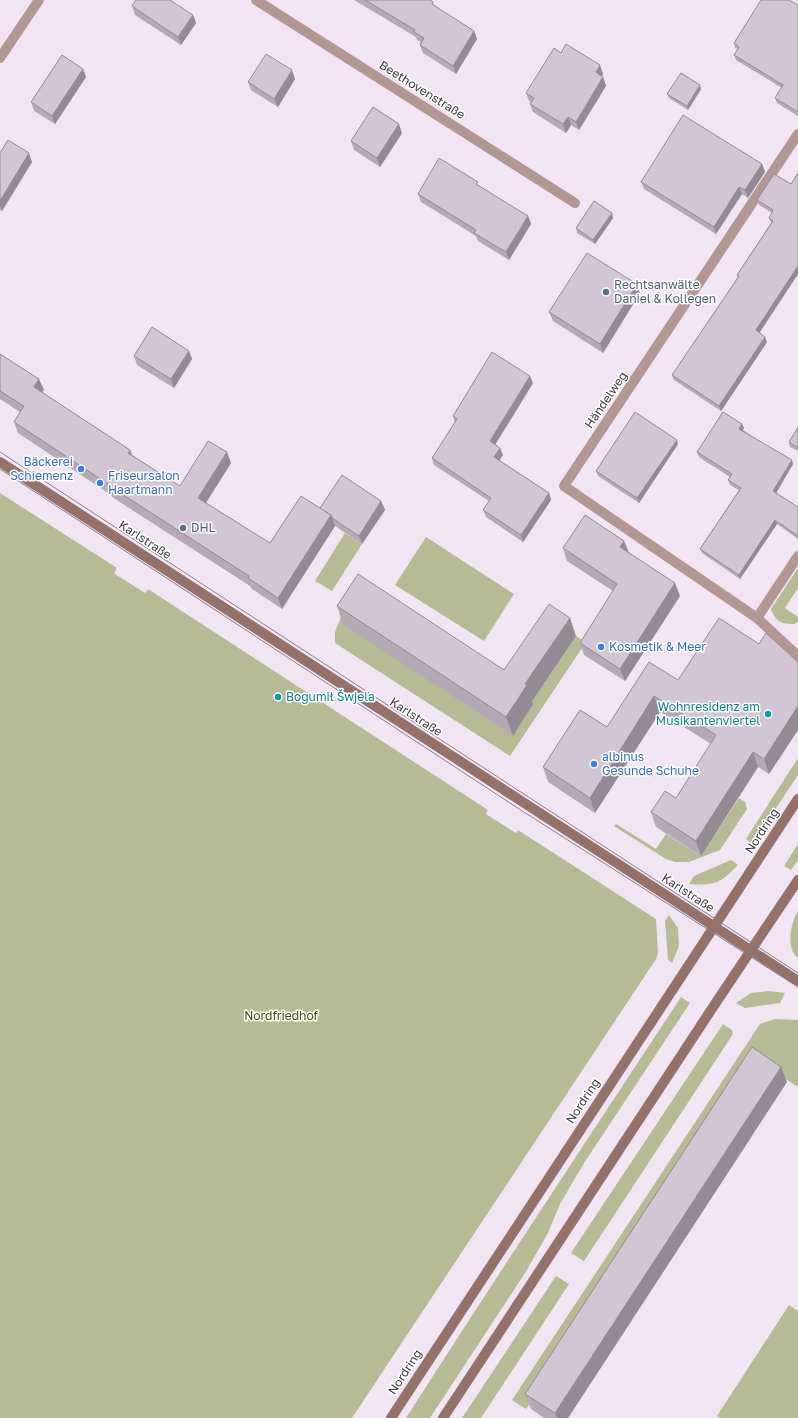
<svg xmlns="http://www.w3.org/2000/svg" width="798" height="1418" font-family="'Golos Text',sans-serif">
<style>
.green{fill:#b6bb95}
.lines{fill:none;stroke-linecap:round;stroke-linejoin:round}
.street{stroke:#b19892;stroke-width:10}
.secondary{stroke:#947169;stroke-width:10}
.tram{stroke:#877f89;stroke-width:1}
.wall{fill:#b5a9b6}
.shaded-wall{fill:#938a94}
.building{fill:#d2c5d4;stroke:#938a94}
.service-dot{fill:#5c6f8a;stroke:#fff;stroke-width:1.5}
.shop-dot{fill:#3f7fe0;stroke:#fff;stroke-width:1.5}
.culture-dot{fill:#0f9aa8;stroke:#fff;stroke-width:1.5}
.labels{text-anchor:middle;stroke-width:3;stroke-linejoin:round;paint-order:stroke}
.street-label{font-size:12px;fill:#3c373d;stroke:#fff}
.service-label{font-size:12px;fill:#4e5e75;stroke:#fff;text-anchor:start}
.shop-label{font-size:12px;fill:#366cbe;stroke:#fff;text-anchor:start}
.culture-label{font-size:12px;fill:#0d838f;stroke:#fff;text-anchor:start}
.park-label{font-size:12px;fill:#40450a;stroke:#fff}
</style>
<rect width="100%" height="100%" fill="#f1e4f3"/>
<g class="green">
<polygon points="0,493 117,568 114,573 118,576 145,593 148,589 488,810 486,814 516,833 518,830 656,919 658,953 656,959 352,1418 0,1418"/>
<polygon points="345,533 362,544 332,591 315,581"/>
<polygon points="426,537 514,594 484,641 395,585"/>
<path d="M 798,568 L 798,588 L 785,608 L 798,617 L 798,621 L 795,624 C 781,624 776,622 771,609 Z"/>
<polygon points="341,617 516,680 543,685 576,636 586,642 510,756 335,643 335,632"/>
<polygon points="798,758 798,775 752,844 746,839"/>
<polygon points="739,798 745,802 747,809 720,850 689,862 675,862 666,859 614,826 616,824 656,849 666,834 701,856"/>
<polygon points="798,844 798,860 791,870 784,866"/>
<path d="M 731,860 L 738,865 C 721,883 714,886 689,884 L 694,876 Z"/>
<path d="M 798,911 L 798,958 C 785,948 791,922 798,911 Z"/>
<polygon points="669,915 678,928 679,946 672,963 668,960 665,921"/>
<polygon points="770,991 785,993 780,1003 745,1008 736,1003 751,993"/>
<path d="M 681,997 L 690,1003 L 584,1163 L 560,1204 L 548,1233 L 525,1273 L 430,1418 L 406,1418 C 496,1277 589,1137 681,997 Z"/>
<polygon points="775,1019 798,1020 798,1087 755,1059 526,1409 512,1400 760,1024"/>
<polygon points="723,1024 732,1030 733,1034 584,1261 571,1253"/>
<polygon points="556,1276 569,1284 481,1418 462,1418"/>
<polygon points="789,1305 798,1311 798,1418 720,1418 717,1416"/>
</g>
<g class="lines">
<g class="street">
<polyline points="256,0 575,203"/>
<polyline points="0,58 39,0"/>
<polyline points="798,134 564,486 757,618 798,656"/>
<polyline points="757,618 798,556"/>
</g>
<g class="secondary">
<polyline points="0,462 798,981"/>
<polyline points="391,1418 798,799"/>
<polyline points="443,1418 717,1001 798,880"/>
</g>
<g class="tram">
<polyline points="0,452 798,973"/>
<polyline points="0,469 513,805 798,987"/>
</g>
</g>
<g class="wall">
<polygon points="354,0 430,0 433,2 434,6 474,31 477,39 456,74 423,53 420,45 421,42 417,40 416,37"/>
<polygon points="798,5 798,116 777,103 775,98 782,88 736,60 734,55 738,49 735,48 734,43"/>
<polygon points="132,6 193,15 196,23 181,45 135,15"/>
<polygon points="561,53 603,74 602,76 603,77 606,86 579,130 571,125 566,133 533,112 530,104 531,102 529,101 526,93"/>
<polygon points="83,69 86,77 55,124 34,111 31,102"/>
<polygon points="295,79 278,107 251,90 248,82"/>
<polygon points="701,89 688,110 669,98 667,94"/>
<polygon points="402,133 380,167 354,150 351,141"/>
<polygon points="0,153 32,162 2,211 0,210"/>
<polygon points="762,164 765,172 748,198 742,194 716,234 644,189 641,182"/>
<polygon points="798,173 798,274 759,333 767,342 721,411 674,380 672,375 738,278 737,275 771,223 769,218 772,213 759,205 757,200 791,184"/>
<polygon points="479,186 528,216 531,224 509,260 478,241 476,236 421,202 418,194"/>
<polygon points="613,218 595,244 577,233 576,228"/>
<polygon points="640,293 603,353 553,321 549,312"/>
<polygon points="189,351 192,359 174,388 137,365 134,356"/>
<polygon points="0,354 44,390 42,392 130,450 132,455 180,486 231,463 206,503 270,543 320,508 381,501 385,510 362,544 335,526 282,609 252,589 250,586 112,497 111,495 18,433 14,422 20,412 0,399"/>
<polygon points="533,383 495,445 503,455 499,460 549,493 551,500 523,542 486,517 483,510 489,501 434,465 432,458 455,423 453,416"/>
<polygon points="742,424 744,428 743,430 793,464 776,493 798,507 798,539 777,524 740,579 702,553 700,549 739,490 730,485 728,480 730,477 699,457 697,452"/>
<polygon points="798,427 798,451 790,447 789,442"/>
<polygon points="678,444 639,503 598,476 596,471"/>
<polygon points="624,541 629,553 680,596 625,681 584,655 580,643 613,591 567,561 563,548"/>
<polygon points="337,606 504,670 576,636 532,701 533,704 513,736 343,624"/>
<polygon points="759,644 798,662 798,730 769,774 758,767 701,856 656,827 651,812 676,798 711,744 660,712 595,813 548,782 543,767 607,727 678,680"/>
<polygon points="787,1082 568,1418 544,1418 531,1409 525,1394"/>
</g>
<g class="shaded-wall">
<polygon points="193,15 196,23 181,45 178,37"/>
<polygon points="474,31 477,39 456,74 453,66"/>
<polygon points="600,65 603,74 599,81 596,72"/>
<polygon points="83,69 86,77 55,124 52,116"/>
<polygon points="292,70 295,79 278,107 274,99"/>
<polygon points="603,77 606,86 579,130 576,122"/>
<polygon points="700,85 701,89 688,110 687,106"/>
<polygon points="568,117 571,125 566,133 563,124"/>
<polygon points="399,124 402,133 380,167 377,158"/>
<polygon points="29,153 32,162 2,211 0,205 0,201"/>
<polygon points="762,164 765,172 748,198 745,190"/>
<polygon points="739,187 742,194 716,234 714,227"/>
<polygon points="612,213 613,218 595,244 593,240"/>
<polygon points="528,216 531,224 509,260 506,252"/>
<polygon points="798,266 798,274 758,335 756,330"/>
<polygon points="637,284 640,293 603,353 600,344"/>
<polygon points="765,337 767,342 721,411 719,406"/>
<polygon points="189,351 192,359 174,388 171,379"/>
<polygon points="530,376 533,383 493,448 490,441"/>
<polygon points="39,379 44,390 38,398 34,387"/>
<polygon points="742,424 744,428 741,433 739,429"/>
<polygon points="677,440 678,444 639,503 637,498"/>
<polygon points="500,448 503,455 497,464 494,457"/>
<polygon points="130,450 134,461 128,453"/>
<polygon points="227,452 231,463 202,509 198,498"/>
<polygon points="792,460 793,464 775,495 773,491"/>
<polygon points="549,493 551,500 523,542 521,535"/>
<polygon points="381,501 385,510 362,544 359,536"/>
<polygon points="331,515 335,526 282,609 278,598"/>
<polygon points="775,520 777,524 740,579 739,575"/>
<polygon points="624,541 629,553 620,547"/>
<polygon points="675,583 680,596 625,681 620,669"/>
<polygon points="570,618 576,636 532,701 533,704 513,736 506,717 525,684"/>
<polygon points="654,696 660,712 595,813 590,798"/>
<polygon points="798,706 798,730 769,774 764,759"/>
<polygon points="753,752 758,767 701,856 696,841"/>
<polygon points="781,1067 787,1082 568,1418 557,1418 555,1413"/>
</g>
<g class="building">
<polygon points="136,0 170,0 193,15 178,37 132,6"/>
<polygon points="365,0 430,0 433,2 432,4 474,31 453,66 420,45 424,38 414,32 415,30"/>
<polygon points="761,0 789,0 798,5 798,112 775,98 783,85 734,55 739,47 734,43"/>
<polygon points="566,44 600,65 596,72 603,77 576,122 568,117 563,124 530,104 534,98 526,93 554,48 561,53"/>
<polygon points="266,54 292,70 274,99 248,82"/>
<polygon points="62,55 83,69 52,116 31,102"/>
<polygon points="681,73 700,85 687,106 667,94"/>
<polygon points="373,107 399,124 377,158 351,141"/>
<polygon points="683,115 762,164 745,190 739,187 714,227 641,182"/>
<polygon points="8,140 29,153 0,201 0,153"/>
<polygon points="439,158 478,182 476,184 528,216 506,252 474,233 476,230 418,194"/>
<polygon points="798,173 798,266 756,330 765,337 719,406 672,375 739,276 737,275 773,221 769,218 773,210 757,200 774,174 791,184"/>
<polygon points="594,201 612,213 593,240 576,228"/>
<polygon points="587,253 637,284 600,344 549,312"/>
<polygon points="152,327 189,351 171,379 134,356"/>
<polygon points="492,352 530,376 490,441 500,448 494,457 549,493 521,535 483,510 491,498 432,458 457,419 453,416"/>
<polygon points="0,354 39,379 34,387 130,450 128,453 180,486 208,441 227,452 198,498 270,543 301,496 331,515 278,598 248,578 249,576 108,485 108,484 14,422 24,406 0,391"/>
<polygon points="635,412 677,440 637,498 596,471"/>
<polygon points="723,412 742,424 739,429 792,460 773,491 798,507 798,536 775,520 739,575 700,549 741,488 728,480 732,474 697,452"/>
<polygon points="798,427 798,448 789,442"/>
<polygon points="342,475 381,501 359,536 332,518 331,515 320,508"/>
<polygon points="585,515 624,541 620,547 675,583 620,669 580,643 617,584 563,548"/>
<polygon points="358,574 504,670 549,604 570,618 525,684 527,685 506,717 337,606"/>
<polygon points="719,618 759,644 766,633 798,662 798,706 764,759 753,752 696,841 651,812 665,791 676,798 716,735 654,696 590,798 543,767 580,710 607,727 649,662 678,680"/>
<polygon points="752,1047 781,1067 555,1413 525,1394"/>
</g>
<g class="service-dot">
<circle cx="606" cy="292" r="4"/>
<circle cx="183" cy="528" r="4"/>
</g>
<g class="shop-dot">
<circle cx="81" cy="469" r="4"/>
<circle cx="100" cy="483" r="4"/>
<circle cx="601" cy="647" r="4"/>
<circle cx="594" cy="764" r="4"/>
</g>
<g class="culture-dot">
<circle cx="278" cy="697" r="4"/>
<circle cx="768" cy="714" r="4"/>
</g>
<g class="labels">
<g class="street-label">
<text transform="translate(422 90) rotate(32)" y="4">Beethovenstraße</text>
<text transform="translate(606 400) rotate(-56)" y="4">Händelweg</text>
<text transform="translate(145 540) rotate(33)" y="4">Karlstraße</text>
<text transform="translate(416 717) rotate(33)" y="4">Karlstraße</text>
<text transform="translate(762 831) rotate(-57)" y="4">Nordring</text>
<text transform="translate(688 893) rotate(33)" y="4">Karlstraße</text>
<text transform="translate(583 1101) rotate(-57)" y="4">Nordring</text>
<text transform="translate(405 1372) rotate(-57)" y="4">Nordring</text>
</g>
<g class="service-label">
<text x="614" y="289">Rechtsanwälte<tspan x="614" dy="14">Daniel &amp; Kollegen</tspan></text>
<text x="191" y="532">DHL</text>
</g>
<g class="shop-label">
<text x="73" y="466" text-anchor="end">Bäckerei<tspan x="73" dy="14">Schiemenz</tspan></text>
<text x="108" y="480">Friseursalon<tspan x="108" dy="14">Haartmann</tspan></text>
<text x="609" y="651">Kosmetik &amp; Meer</text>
<text x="602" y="761">albinus<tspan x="602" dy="14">Gesunde Schuhe</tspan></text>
</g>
<g class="culture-label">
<text x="286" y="701">Bogumił Šwjela</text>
<text x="760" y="711" text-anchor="end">Wohnresidenz am<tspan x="760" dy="14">Musikantenviertel</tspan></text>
</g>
<g class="park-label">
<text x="281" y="1020">Nordfriedhof</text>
</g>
</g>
</svg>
